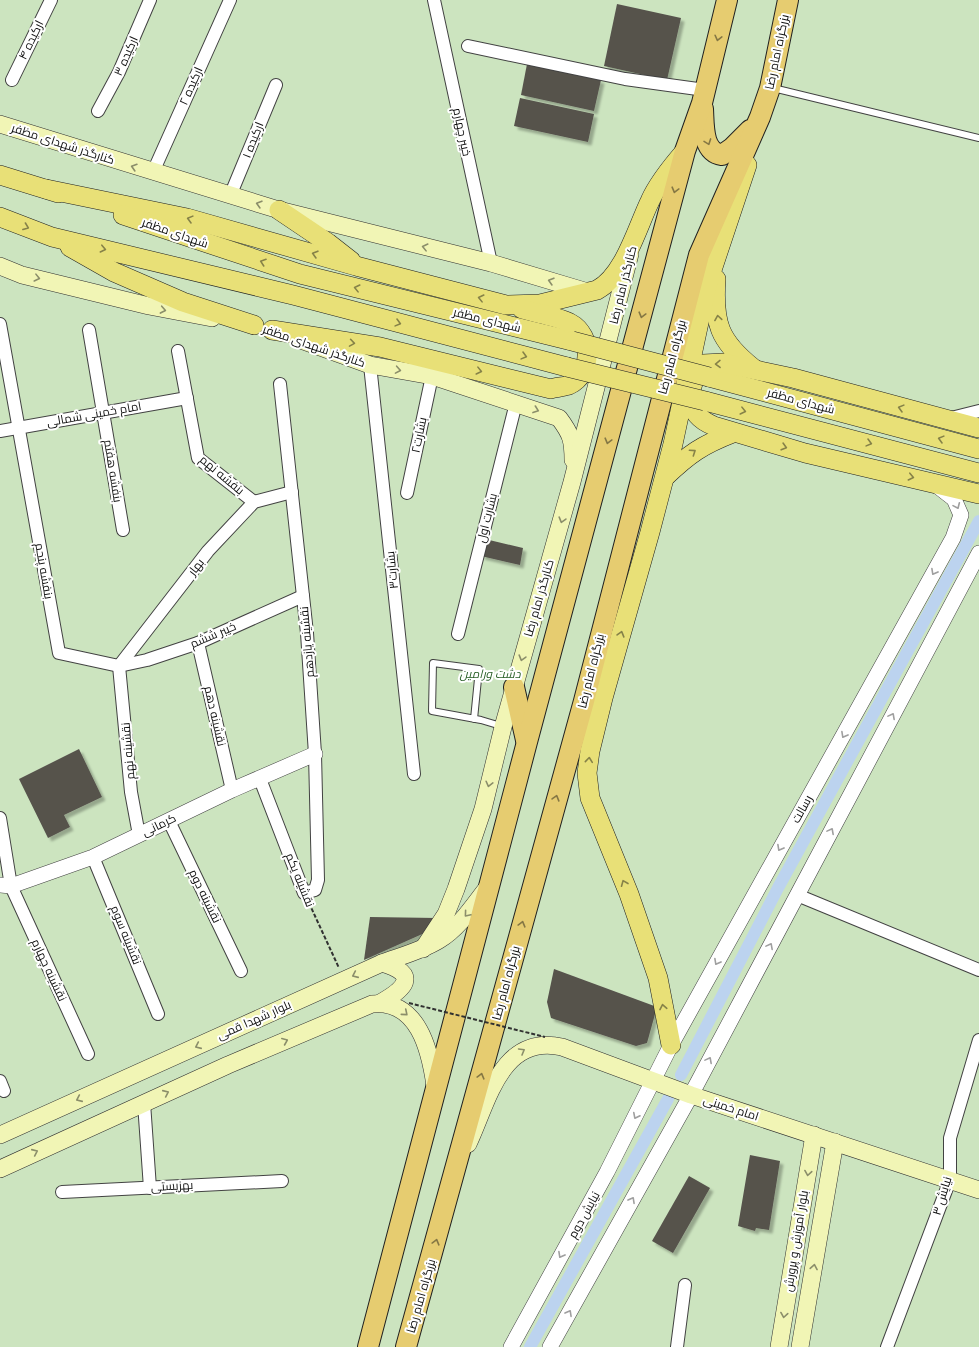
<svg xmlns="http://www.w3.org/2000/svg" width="979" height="1347" font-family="Spectral,Cairo,serif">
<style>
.green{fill:#cce4bf}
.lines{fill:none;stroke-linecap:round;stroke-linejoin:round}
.canal{stroke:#bcd3ef;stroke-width:12}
.building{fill:#56524c;filter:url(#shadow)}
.service-casing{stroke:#424242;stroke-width:8}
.minor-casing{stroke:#424242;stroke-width:14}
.tertiary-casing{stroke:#424242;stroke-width:16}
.secondary-casing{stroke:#313131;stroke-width:18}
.primary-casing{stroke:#202020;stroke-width:20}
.trunk-casing{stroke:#202020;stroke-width:22}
.path{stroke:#313131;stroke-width:2;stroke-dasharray:4 2;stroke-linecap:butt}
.service{stroke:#fff;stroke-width:6}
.minor{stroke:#fff;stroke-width:12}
.tertiary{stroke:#fff;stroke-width:15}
.secondary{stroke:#f1f5b5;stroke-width:17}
.primary{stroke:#e8e077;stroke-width:19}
.trunk{stroke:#e6cc70;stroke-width:20}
.primary-bridge-casing{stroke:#202020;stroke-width:20;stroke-linecap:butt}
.path-bridge{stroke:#313131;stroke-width:2;stroke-dasharray:4 2;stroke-linecap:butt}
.primary-bridge{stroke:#e8e077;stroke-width:19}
.oneway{stroke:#857744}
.oneway2{stroke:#8b8e6a}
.oneway3{stroke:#868248}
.oneway4{stroke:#9f9f9f}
.labels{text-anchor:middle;stroke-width:4;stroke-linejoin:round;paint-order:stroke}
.street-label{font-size:12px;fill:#0f0f0f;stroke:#fff}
.park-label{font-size:12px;font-style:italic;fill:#285f26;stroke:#fff}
</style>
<defs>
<filter id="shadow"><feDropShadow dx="3.5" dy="3.5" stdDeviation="1" flood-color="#0004"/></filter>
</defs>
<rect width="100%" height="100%" fill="#fdfdf2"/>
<rect class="green" x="0" y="0" width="979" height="1347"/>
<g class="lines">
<g class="canal">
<polyline points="681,1075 778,888 979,521"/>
<polyline points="530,1347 668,1099"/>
</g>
</g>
<g class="building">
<polygon points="617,4 681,18 667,80 604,66"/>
<polygon points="527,64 601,80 594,111 521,95"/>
<polygon points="520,98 594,114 588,142 514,126"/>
<polygon points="485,539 523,548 520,565 481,556"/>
<polygon points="79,749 102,797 64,815 70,827 48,838 19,779"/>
<polygon points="370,917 437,918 429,931 364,960"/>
<polygon points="554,969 657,1007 647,1043 636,1046 551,1018 547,1002"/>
<polygon points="750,1155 780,1161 769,1230 756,1228 755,1231 738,1226"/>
<polygon points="689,1176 710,1188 673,1253 652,1241"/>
</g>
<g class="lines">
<defs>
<g id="service">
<polyline points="773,88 979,138"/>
<polyline points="474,719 479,669 433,663 432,711 481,720 501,726"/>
</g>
<g id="minor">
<polyline points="434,0 491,263"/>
<polyline points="468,46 625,79 705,90"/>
<polyline points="12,80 51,0"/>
<polyline points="98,111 119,72 150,0"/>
<polyline points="153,172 230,0"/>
<polyline points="230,196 276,85"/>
<polyline points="0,324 59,653 119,666 147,660 198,643 303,596"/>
<polyline points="89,330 123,530"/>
<polyline points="178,351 198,458 254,502"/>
<polyline points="370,365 414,774"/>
<polyline points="951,418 979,411"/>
<polyline points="0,431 187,398"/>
<polyline points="407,493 432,376"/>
<polyline points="458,634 516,403"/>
<polyline points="198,643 232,790"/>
<polyline points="119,666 208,551 254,502 292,492"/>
<polyline points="119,666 131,792 139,835"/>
<polyline points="260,779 304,893 315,890 318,880 315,754 307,633 280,384"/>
<polyline points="0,818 11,886 88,1054"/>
<polyline points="169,821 241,971"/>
<polyline points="93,857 158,1014"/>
<polyline points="797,895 979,970"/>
<polyline points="0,1081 4,1091"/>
<polyline points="144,1103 150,1188"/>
<polyline points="62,1192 282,1181"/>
<polyline points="677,1347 685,1285"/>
<polyline points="887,1347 950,1180 950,1138 979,1040"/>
</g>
<g id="tertiary">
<polyline points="0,885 11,886 93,857 232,790 315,754"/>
<polyline points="511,1347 607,1172 671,1045 953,538 961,515 954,499 936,485"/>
<polyline points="550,1347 691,1095 979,553"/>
</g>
<g id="secondary">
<polyline points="0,124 279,210 491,263 588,292"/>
<polyline points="0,266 22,275 149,306 212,318"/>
<path d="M 298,339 L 370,365 L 432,376 L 559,418 C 571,434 573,440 573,460"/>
<polyline points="423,949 446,914 456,889 483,809 503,727 572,482 630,254"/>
<path d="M 380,1003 C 405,989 420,974 382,963"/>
<path d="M 0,1135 L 382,963 C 401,956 421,951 439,940 C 459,928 473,906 487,888"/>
<path d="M 468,1144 C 488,1102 501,1033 562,1047 L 691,1095 L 979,1190"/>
<path d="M 0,1169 L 228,1065 L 372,1004 C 418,999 430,1050 435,1086"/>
<polyline points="779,1347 814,1135"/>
<polyline points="800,1347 835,1142"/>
</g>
<g id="primary">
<polyline points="0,175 58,193"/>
<path d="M 46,189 L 187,218 L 356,266 L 506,305 L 540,304 L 597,290 C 624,276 637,228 650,201 C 658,183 671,167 685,151"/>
<polyline points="279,210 328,243 351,261"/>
<polyline points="123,215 300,274 572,341"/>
<polyline points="0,217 52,237 293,295 567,367"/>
<polyline points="70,247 114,272 183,302 254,325"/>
<path d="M 716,279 C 713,323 719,341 753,368"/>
<path d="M 272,330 L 380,347 L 551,389 C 556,387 564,387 569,385 C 593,374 593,335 570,323 C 560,317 535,313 522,309"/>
<polyline points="709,377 979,449"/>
<polyline points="705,401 979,473"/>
<path d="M 979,428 L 793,378 L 723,363 L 703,364 C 686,388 684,414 714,426 L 805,453 L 979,494"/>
<path d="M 665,477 C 689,454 702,445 733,433"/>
<polyline points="671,1045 658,978 629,894 590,798 587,773 590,751 603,698 650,532 673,444 707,285 747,165"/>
</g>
<g id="trunk">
<path d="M 703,109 C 704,125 702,152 722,155 L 732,148 L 750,130"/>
<polyline points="514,687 526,740"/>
<polyline points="368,1347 527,742 685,151 702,103 727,0"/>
<polyline points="406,1347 584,701 699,255 760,117 770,88 788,0"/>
</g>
</defs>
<use href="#service" class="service-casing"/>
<use href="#minor" class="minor-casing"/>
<use href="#tertiary" class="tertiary-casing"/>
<use href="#secondary" class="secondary-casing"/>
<use href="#primary" class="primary-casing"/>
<use href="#trunk" class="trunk-casing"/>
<polyline class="path" points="309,903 339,968"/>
<use href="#service" class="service"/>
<use href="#minor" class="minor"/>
<use href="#tertiary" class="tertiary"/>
<use href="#secondary" class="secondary"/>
<use href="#primary" class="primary"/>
<use href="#trunk" class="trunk"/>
<defs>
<g id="primary-bridge">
<polyline points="572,341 709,377"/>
<polyline points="567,367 705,401"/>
</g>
</defs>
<use href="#primary-bridge" class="primary-bridge-casing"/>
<polyline class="path-bridge" points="409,1003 545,1037"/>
<use href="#primary-bridge" class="primary-bridge"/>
</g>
<defs><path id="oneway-chevron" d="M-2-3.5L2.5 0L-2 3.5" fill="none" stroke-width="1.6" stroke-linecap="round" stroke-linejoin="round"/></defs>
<g class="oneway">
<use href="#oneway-chevron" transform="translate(718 38) rotate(104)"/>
<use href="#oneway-chevron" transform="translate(708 142) rotate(70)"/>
<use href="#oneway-chevron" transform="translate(675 190) rotate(105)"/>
<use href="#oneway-chevron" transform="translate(642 315) rotate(105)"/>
<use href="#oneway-chevron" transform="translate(608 441) rotate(105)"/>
<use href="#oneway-chevron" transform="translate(556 798) rotate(-74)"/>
<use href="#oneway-chevron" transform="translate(522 924) rotate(-75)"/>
<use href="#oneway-chevron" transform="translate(481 1076) rotate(-75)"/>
<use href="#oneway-chevron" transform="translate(436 1242) rotate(-75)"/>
</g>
<g class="oneway2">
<use href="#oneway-chevron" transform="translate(134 167) rotate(-163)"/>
<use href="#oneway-chevron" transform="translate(259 204) rotate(-164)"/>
<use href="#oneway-chevron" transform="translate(425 247) rotate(-166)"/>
<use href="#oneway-chevron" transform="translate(37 278) rotate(14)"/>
<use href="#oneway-chevron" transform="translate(551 281) rotate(-164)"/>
<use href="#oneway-chevron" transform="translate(163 310) rotate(11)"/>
<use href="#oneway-chevron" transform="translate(398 370) rotate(10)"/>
<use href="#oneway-chevron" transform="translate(536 410) rotate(20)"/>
<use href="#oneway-chevron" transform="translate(562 520) rotate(106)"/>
<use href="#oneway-chevron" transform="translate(522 658) rotate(106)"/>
<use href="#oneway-chevron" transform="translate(489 784) rotate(104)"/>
<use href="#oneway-chevron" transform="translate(467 914) rotate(130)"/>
<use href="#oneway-chevron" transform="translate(355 975) rotate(156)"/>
<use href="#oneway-chevron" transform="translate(405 1013) rotate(40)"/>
<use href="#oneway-chevron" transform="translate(285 1041) rotate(-23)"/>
<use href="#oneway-chevron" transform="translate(198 1046) rotate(156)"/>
<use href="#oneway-chevron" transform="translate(522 1051) rotate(-30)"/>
<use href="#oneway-chevron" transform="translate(166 1093) rotate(-24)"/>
<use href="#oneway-chevron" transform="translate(79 1099) rotate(156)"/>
<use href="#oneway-chevron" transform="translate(35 1152) rotate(-24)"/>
<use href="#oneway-chevron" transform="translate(808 1173) rotate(99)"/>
<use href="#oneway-chevron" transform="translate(814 1267) rotate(-80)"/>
<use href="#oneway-chevron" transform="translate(784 1315) rotate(99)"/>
</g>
<g class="oneway3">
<use href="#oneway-chevron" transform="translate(190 219) rotate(-165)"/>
<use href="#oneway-chevron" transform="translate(26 227) rotate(21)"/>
<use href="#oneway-chevron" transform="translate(103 249) rotate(13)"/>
<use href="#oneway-chevron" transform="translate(315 254) rotate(-164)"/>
<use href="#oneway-chevron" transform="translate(263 262) rotate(-161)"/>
<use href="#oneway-chevron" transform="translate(357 288) rotate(-166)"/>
<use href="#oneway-chevron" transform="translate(481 298) rotate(-166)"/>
<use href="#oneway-chevron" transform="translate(718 318) rotate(-99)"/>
<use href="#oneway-chevron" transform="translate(398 323) rotate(15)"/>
<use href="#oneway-chevron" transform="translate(352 343) rotate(9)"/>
<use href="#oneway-chevron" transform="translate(524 356) rotate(15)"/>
<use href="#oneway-chevron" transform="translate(718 364) rotate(179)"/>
<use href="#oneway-chevron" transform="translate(479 371) rotate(14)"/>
<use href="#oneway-chevron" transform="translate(901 408) rotate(-165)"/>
<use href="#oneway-chevron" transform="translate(743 411) rotate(14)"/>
<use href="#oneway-chevron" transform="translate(941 439) rotate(-165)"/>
<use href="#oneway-chevron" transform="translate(869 443) rotate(15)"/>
<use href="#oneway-chevron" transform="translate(784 447) rotate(16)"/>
<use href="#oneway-chevron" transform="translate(693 452) rotate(-34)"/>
<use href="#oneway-chevron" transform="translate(911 477) rotate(13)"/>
<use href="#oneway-chevron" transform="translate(621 634) rotate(-74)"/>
<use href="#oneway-chevron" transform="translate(589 760) rotate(-84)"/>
<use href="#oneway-chevron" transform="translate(624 883) rotate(-112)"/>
<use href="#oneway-chevron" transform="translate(663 1007) rotate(-101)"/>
</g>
<g class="oneway4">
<use href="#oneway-chevron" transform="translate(957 506) rotate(66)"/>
<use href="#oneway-chevron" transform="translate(934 572) rotate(119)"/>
<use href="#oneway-chevron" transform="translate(892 716) rotate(-62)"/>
<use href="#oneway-chevron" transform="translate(844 735) rotate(119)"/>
<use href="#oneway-chevron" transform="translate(831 831) rotate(-62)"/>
<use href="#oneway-chevron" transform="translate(780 848) rotate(119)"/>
<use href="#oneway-chevron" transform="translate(770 946) rotate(-62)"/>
<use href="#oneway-chevron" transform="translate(717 962) rotate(119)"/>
<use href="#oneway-chevron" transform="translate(709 1060) rotate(-62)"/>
<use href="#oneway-chevron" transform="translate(636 1116) rotate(117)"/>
<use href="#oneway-chevron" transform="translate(632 1200) rotate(-61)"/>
<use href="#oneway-chevron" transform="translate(561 1255) rotate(119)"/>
<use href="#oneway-chevron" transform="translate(569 1313) rotate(-61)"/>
</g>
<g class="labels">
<g class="street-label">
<text transform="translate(31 40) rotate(-64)" y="4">ارکیده ۴</text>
<text transform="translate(777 52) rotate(-78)" y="4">بزرگراه امام رضا</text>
<text transform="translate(126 56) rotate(-66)" y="4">ارکیده ۳</text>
<text transform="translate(191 86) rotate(-66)" y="4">ارکیده ۲</text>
<text transform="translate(462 132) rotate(78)" y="4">خیبر چهارم</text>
<text transform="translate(253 140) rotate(-68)" y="4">ارکیده ۱</text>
<text transform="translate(63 144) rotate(18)" y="4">کنارگذر شهدای مظفر</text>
<text transform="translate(175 233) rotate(19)" y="4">شهدای مظفر</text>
<text transform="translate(623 285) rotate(-76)" y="4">کنارگذر امام رضا</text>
<text transform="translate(487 320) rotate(14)" y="4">شهدای مظفر</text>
<text transform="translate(314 346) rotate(19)" y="4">کنارگذر شهدای مظفر</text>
<text transform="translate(672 357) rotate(-75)" y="4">بزرگراه امام رضا</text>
<text transform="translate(801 401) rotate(15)" y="4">شهدای مظفر</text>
<text transform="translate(94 414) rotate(-10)" y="4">امام خمینی شمالی</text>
<text transform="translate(419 435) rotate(-78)" y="4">بشارت۲</text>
<text transform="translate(113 471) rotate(81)" y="4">بنفشه هفتم</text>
<text transform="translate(222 475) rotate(40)" y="4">بنفشه نهم</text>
<text transform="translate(487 518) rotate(-76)" y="4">بشارت اول</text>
<text transform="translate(196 567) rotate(-52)" y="4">بهار</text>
<text transform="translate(392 570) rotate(-96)" y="4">بشارت۳</text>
<text transform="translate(44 571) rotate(80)" y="4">بنفشه پنجم</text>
<text transform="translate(539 598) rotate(-74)" y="4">کنارگذر امام رضا</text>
<text transform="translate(213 635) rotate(-23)" y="4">خیبر ششم</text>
<text transform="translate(307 642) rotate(-95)" y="4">نقشینه یازدهم</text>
<text transform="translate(591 671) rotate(-76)" y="4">بزرگراه امام رضا</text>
<text transform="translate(215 716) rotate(77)" y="4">نقشینه دهم</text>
<text transform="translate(128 751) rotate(-95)" y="4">نقشینه نهم</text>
<text transform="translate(802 809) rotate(-61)" y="4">رسالت</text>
<text transform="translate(159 825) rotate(-26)" y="4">کرمانی</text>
<text transform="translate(300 880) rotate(68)" y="4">نقشینه یکم</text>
<text transform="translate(205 896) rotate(64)" y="4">نقشینه دوم</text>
<text transform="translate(126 935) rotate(68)" y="4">نقشینه سوم</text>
<text transform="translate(49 970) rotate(65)" y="4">نقشینه چهارم</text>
<text transform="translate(506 983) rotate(-75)" y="4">بزرگراه امام رضا</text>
<text transform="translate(254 1020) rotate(-24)" y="4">بلوار شهدا قمی</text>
<text transform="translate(731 1108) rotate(18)" y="4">امام خمینی</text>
<text transform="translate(172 1186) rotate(-3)" y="4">بهزیستی</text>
<text transform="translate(942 1196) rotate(-73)" y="4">نیایش ۳</text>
<text transform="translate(584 1215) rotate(-61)" y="4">نیایش دوم</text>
<text transform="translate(796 1241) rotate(-81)" y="4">بلوار آموزش و پرورش</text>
<text transform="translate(421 1296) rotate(-74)" y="4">بزرگراه امام رضا</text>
</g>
<g class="park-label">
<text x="490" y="678">دشت ورامین</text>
</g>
</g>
</svg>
